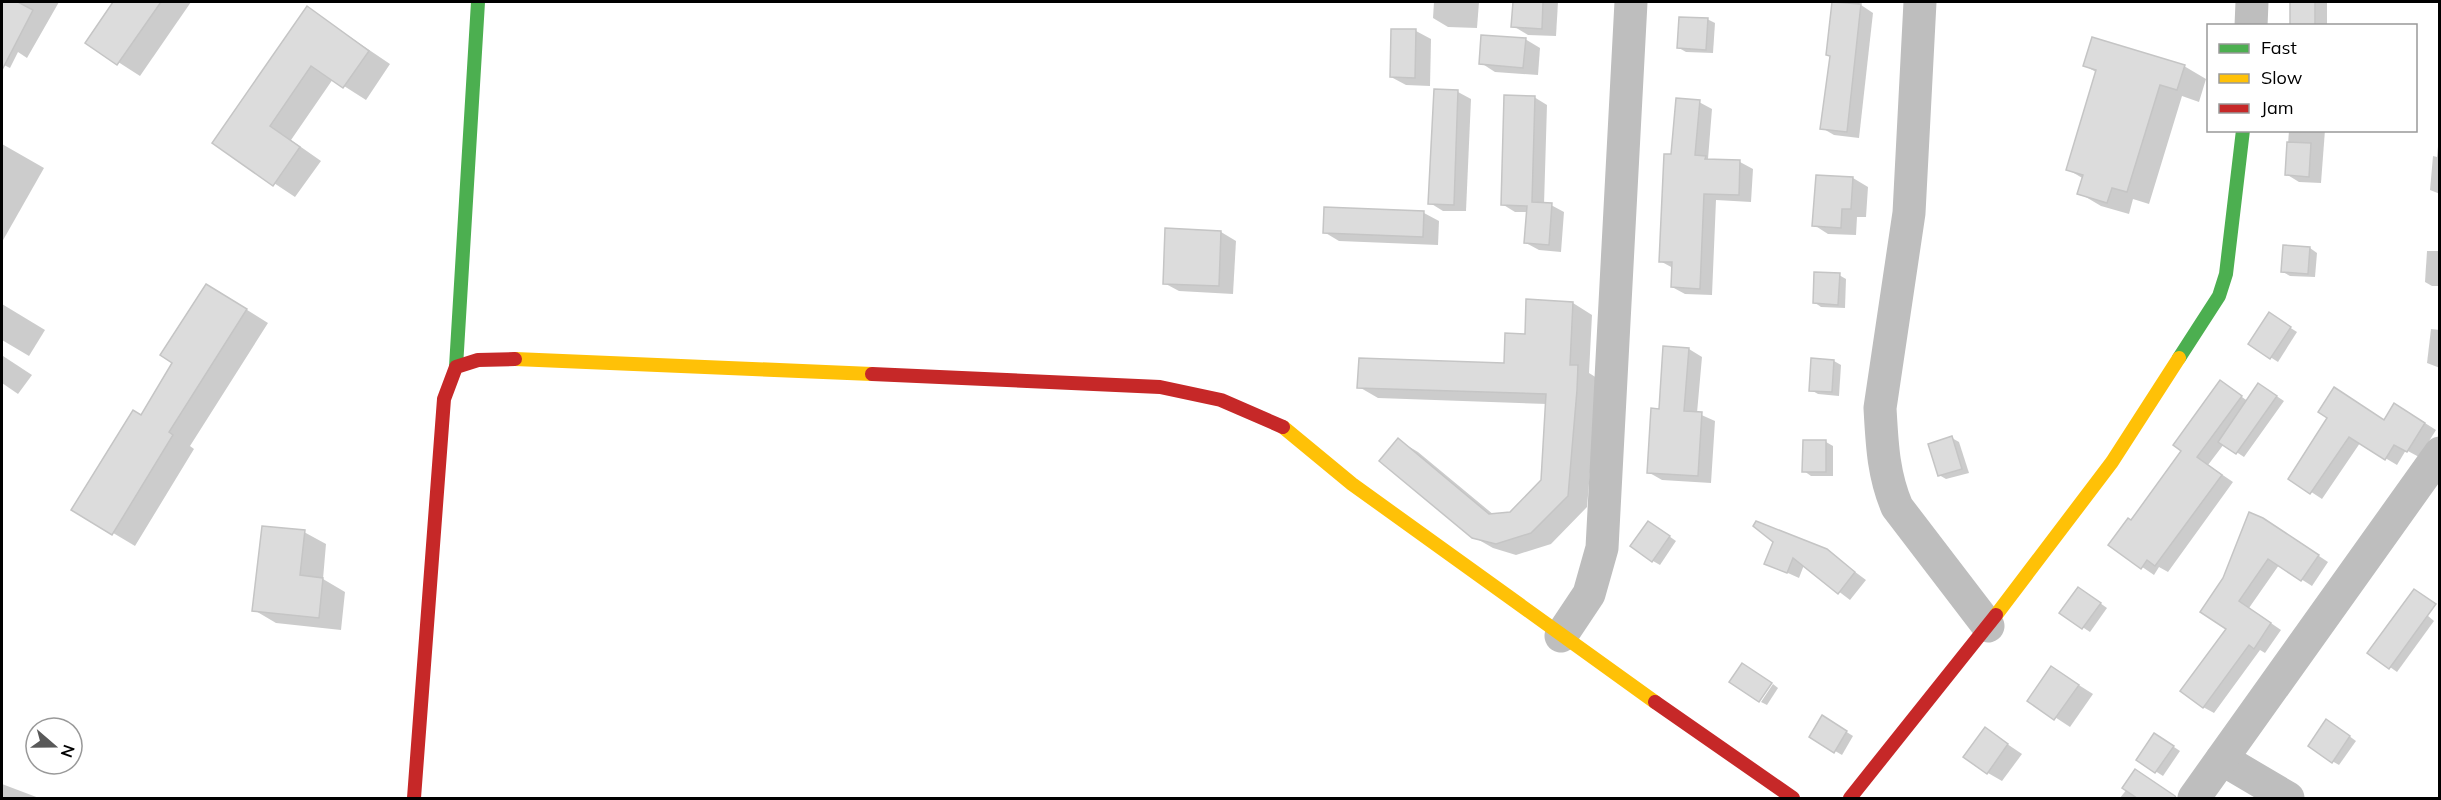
<svg xmlns="http://www.w3.org/2000/svg" width="2441" height="800" font-family="Mulish,sans-serif">
<style>
.shadow{fill:#0003}
.building{fill:#dcdcdc;stroke:#c5c5c5;stroke-width:1.5}
.lines{fill:none;stroke-linecap:round;stroke-linejoin:round}
.street{stroke:#bebebe;stroke-width:33}
.fast{stroke:#4caf50;stroke-width:14}
.slow{stroke:#ffc107;stroke-width:14}
.jam{stroke:#c62828;stroke-width:14}
</style>
<rect width="100%" height="100%" fill="#fff"/>
<g class="shadow">
<polygon points="2,2 59,2 27,58 18,52 10,68 2,64"/>
<polygon points="115,2 191,2 140,76 87,42"/>
<polygon points="1434,2 1479,2 1477,28 1448,27 1433,18"/>
<polygon points="1514,2 1558,2 1556,36 1528,35 1513,26"/>
<polygon points="2292,2 2327,2 2327,26 2291,26"/>
<polygon points="1861,5 1873,13 1859,138 1834,135 1822,128"/>
<polygon points="307,8 390,64 366,100 333,79 291,140 321,161 295,197 214,143"/>
<polygon points="1707,19 1715,23 1713,53 1686,52 1679,48"/>
<polygon points="1416,31 1431,39 1430,86 1406,85 1391,77"/>
<polygon points="1525,39 1540,48 1538,75 1495,72 1481,63"/>
<polygon points="2085,66 2184,66 2206,79 2199,102 2182,96 2149,204 2133,199 2129,214 2101,206 2079,193 2084,179 2067,169 2096,72"/>
<polygon points="1458,92 1471,99 1466,211 1443,211 1430,203"/>
<polygon points="1534,97 1547,105 1544,205 1551,205 1564,212 1561,252 1539,250 1526,243 1528,212 1515,212 1502,204"/>
<polygon points="1699,102 1712,109 1708,159 1740,162 1753,169 1751,202 1716,200 1712,295 1685,294 1672,287 1673,268 1660,261 1673,156"/>
<polygon points="2440,125 2440,194 2430,190 2433,156 2437,157"/>
<polygon points="2289,130 2325,130 2321,183 2299,182 2286,174"/>
<polygon points="2,144 44,168 2,242"/>
<polygon points="1853,178 1868,187 1866,217 1857,217 1856,235 1828,234 1814,225"/>
<polygon points="1424,213 1439,221 1438,245 1339,241 1324,232"/>
<polygon points="1221,232 1236,241 1233,294 1179,291 1164,283"/>
<polygon points="2310,248 2317,253 2315,277 2290,276 2283,272"/>
<polygon points="2427,251 2440,251 2440,286 2432,286 2425,282"/>
<polygon points="1839,275 1846,279 1845,308 1821,307 1814,302"/>
<polygon points="228,298 268,323 190,446 194,449 135,546 73,509"/>
<polygon points="1528,301 1573,303 1592,315 1589,373 1597,378 1596,402 1587,507 1551,544 1516,555 1493,548 1472,536 1398,440 1418,452 1494,515 1510,513 1542,480 1547,404 1378,398 1359,387 1505,364 1526,336"/>
<polygon points="2,304 45,330 29,356 2,340"/>
<polygon points="2269,314 2297,332 2278,362 2250,344"/>
<polygon points="2431,329 2440,330 2440,368 2427,363"/>
<polygon points="1689,349 1702,357 1697,413 1715,421 1711,483 1662,480 1648,472 1660,410"/>
<polygon points="3,356 32,375 18,394 2,383"/>
<polygon points="1834,361 1841,365 1839,396 1818,394 1811,390"/>
<polygon points="2221,382 2249,402 2266,389 2284,401 2244,457 2224,444 2208,465 2233,482 2168,572 2159,567 2154,575 2110,545 2132,522 2183,451"/>
<polygon points="2346,396 2385,421 2406,411 2436,430 2419,457 2406,450 2397,465 2360,443 2322,499 2290,478"/>
<polygon points="1952,438 1959,442 1969,473 1946,479 1939,475"/>
<polygon points="1826,442 1833,446 1833,476 1811,476 1804,471"/>
<polygon points="2274,526 2328,562 2312,586 2279,565 2249,608 2281,630 2265,653 2260,650 2214,713 2203,707 2228,629 2225,579"/>
<polygon points="1656,527 1676,541 1660,565 1653,561"/>
<polygon points="304,532 326,544 323,579 345,592 341,630 276,623 254,610"/>
<polygon points="1827,551 1866,580 1850,600 1804,565 1799,578 1766,563"/>
<polygon points="2086,593 2107,608 2090,632 2061,613"/>
<polygon points="2414,604 2434,621 2397,672 2369,652"/>
<polygon points="2066,677 2093,694 2070,727 2029,700"/>
<polygon points="1773,684 1778,688 1767,705 1761,702"/>
<polygon points="1823,717 1853,736 1842,755 1811,737"/>
<polygon points="2334,725 2356,741 2339,765 2332,761"/>
<polygon points="1985,729 2022,754 2002,781 1988,773"/>
<polygon points="2162,739 2180,751 2163,776 2138,760"/>
<polygon points="2,784 39,798 2,798"/>
<polygon points="2127,789 2172,795 2169,798 2120,798"/>
</g>
<g class="building">
<polygon points="2,2 18,2 33,10 2,70"/>
<polygon points="113,2 161,2 117,65 85,43"/>
<polygon points="1513,2 1543,2 1542,29 1511,27"/>
<polygon points="1832,2 1861,4 1847,132 1820,129 1830,56 1826,55"/>
<rect x="2290" y="2" width="25" height="24"/>
<polygon points="307,6 369,51 343,88 311,66 270,126 300,147 273,186 212,143"/>
<polygon points="1679,17 1708,18 1706,50 1677,48"/>
<polygon points="1391,29 1416,29 1415,78 1390,77"/>
<polygon points="1481,35 1526,38 1523,68 1479,64"/>
<polygon points="2092,37 2185,65 2177,90 2160,85 2127,192 2112,188 2107,203 2077,194 2083,175 2066,170 2096,70 2083,66"/>
<polygon points="1434,89 1458,90 1454,205 1428,204"/>
<polygon points="1504,95 1535,96 1532,202 1552,203 1549,245 1524,243 1527,206 1501,205"/>
<polygon points="1676,98 1700,100 1695,155 1706,156 1705,159 1740,160 1739,195 1704,194 1700,289 1671,287 1672,262 1659,262 1664,154 1671,154"/>
<polygon points="2287,142 2311,143 2309,177 2285,175"/>
<polygon points="1816,175 1853,177 1851,209 1842,209 1841,228 1812,226"/>
<polygon points="1324,207 1424,211 1423,237 1323,233"/>
<polygon points="1165,228 1221,231 1219,286 1163,284"/>
<polygon points="2283,245 2310,247 2308,274 2281,272"/>
<polygon points="1814,272 1840,273 1838,305 1813,303"/>
<polygon points="206,284 247,309 169,432 173,435 112,535 71,510 133,410 141,415 172,363 160,355"/>
<polygon points="1526,299 1573,302 1570,365 1578,365 1577,390 1568,496 1531,533 1496,544 1472,538 1379,461 1398,438 1489,514 1510,512 1541,480 1546,394 1357,388 1359,358 1504,363 1505,333 1525,334"/>
<polygon points="2269,312 2291,327 2270,359 2248,344"/>
<polygon points="1663,346 1689,348 1684,411 1702,412 1698,476 1647,473 1651,408 1659,409"/>
<polygon points="1811,358 1834,360 1832,392 1809,391"/>
<polygon points="2220,380 2242,396 2197,457 2222,475 2155,566 2147,560 2141,569 2108,545 2128,518 2131,520 2181,451 2173,445"/>
<polygon points="2258,383 2277,396 2236,454 2218,442"/>
<polygon points="2334,387 2384,420 2394,403 2425,423 2407,452 2394,445 2385,460 2349,437 2310,494 2288,479 2327,418 2318,412"/>
<polygon points="1952,436 1962,469 1938,476 1928,444"/>
<polygon points="1803,440 1826,440 1826,472 1802,472"/>
<polygon points="2249,512 2263,518 2319,555 2301,581 2268,559 2239,601 2271,623 2254,649 2249,645 2203,708 2180,691 2226,629 2200,612 2223,578"/>
<polygon points="1648,521 1670,536 1652,562 1630,546"/>
<polygon points="1756,521 1827,549 1855,572 1838,594 1793,558 1787,573 1764,564 1773,542 1753,526"/>
<polygon points="262,526 305,530 300,575 323,578 319,618 252,611"/>
<polygon points="2078,587 2101,603 2082,629 2059,613"/>
<polygon points="2414,589 2436,604 2389,669 2367,653"/>
<polygon points="1742,663 1772,683 1759,702 1729,682"/>
<polygon points="2051,666 2079,685 2054,720 2027,701"/>
<polygon points="1822,715 1847,731 1834,753 1809,737"/>
<polygon points="2326,719 2350,736 2332,763 2308,746"/>
<polygon points="1985,727 2008,744 1987,774 1963,757"/>
<polygon points="2154,733 2174,746 2155,773 2136,760"/>
<polygon points="2135,769 2175,796 2176,798 2137,798 2122,788"/>
</g>
<g class="lines">
<g class="street">
<path d="M 1920,2 L 1909,213 L 1880,408 C 1882,443 1883,474 1897,507 L 1988,626"/>
<polyline points="2251,26 2252,2"/>
<polyline points="1561,636 1589,594 1602,548 1631,2"/>
<polyline points="2222,759 2288,798"/>
<polyline points="2194,798 2440,453"/>
</g>
<g class="fast">
<polyline points="2179,358 2219,296 2226,274 2243,130"/>
<polyline points="456,367 478,2"/>
</g>
<g class="slow">
<polyline points="515,359 872,374"/>
<polyline points="1283,427 1352,484 1655,702"/>
<polyline points="1996,615 2112,462 2179,358"/>
</g>
<g class="jam">
<polyline points="872,374 1160,387 1221,400 1283,427"/>
<polyline points="1655,702 1793,798"/>
<polyline points="414,798 444,399 456,367 478,360 515,359"/>
<polyline points="1850,798 1996,615"/>
</g>
</g>
<rect width="2441" height="800" fill="none" stroke="#000000" stroke-width="6"/>
<rect x="2207" y="24" width="210" height="108" fill="#ffffff" stroke="#999999" stroke-width="1.5"/>
<rect x="2219" y="44" width="30" height="9" fill="#4caf50" stroke="#999999" stroke-width="1.5"/>
<text x="2261" y="54" font-size="18" fill="#000000">Fast</text>
<rect x="2219" y="74" width="30" height="9" fill="#ffc107" stroke="#999999" stroke-width="1.5"/>
<text x="2261" y="84" font-size="18" fill="#000000">Slow</text>
<rect x="2219" y="104" width="30" height="9" fill="#c62828" stroke="#999999" stroke-width="1.5"/>
<text x="2261" y="114" font-size="18" fill="#000000">Jam</text>
<g transform="translate(54 746) rotate(110)"><circle r="28" fill="#ffffff" stroke="#999999" stroke-width="1.5"/>
<path d="M0-4.5L10 22L0 15L-10 22Z" fill="#595959"/>
<text y="-9" font-size="16" font-weight="bold" text-anchor="middle" fill="#000000">N</text>
</g>
</svg>
